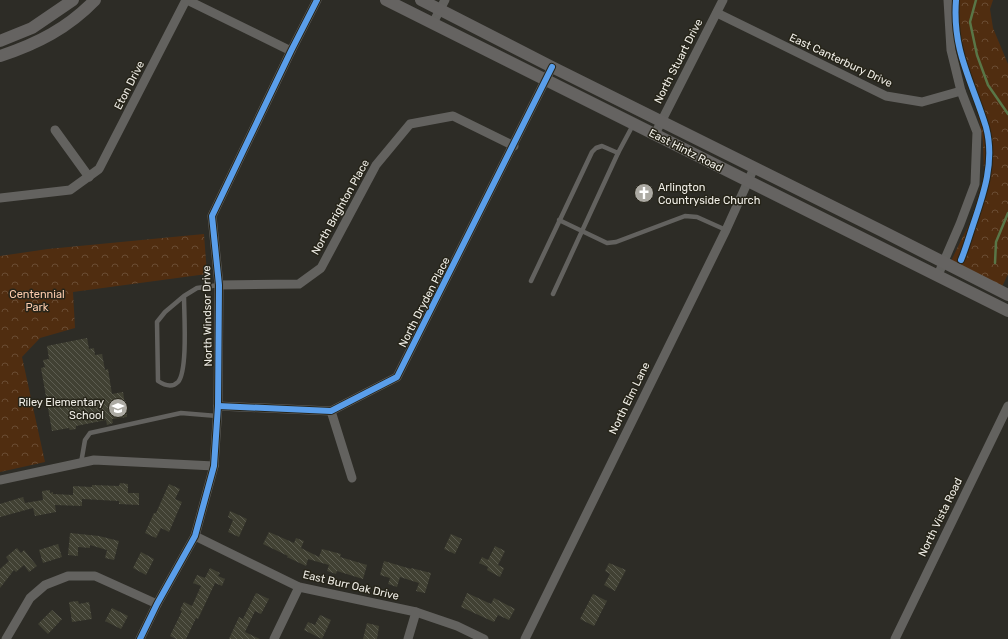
<svg xmlns="http://www.w3.org/2000/svg" width="1008" height="639" font-family="Rubik,sans-serif">
<style>
.park{fill:url(#park-crowns)}
.lines{fill:none;stroke-linecap:round;stroke-linejoin:round}
.stream{stroke:#597647;stroke-width:2.5}
.building{fill:url(#building-back-hatch)}
.service{stroke:#63625f;stroke-width:4.5}
.minor{stroke:#63625f;stroke-width:9}
.secondary{stroke:#656361;stroke-width:12}
.cycleway-casing{stroke:#262419;stroke-width:8}
.cycleway{stroke:#5a9eea;stroke-width:6}
.labels{text-anchor:middle;stroke-width:3;stroke-linejoin:round;paint-order:stroke}
.street-label{font-size:11px;fill:#f0eee7;stroke:#262419}
.poi-label{font-size:11px;fill:#f0eee7;stroke:#262419;text-anchor:start}
.park-label{font-size:11px;fill:#fbcbac;stroke:#262419}
</style>
<defs>
<pattern id="park-crowns" width="20" height="18" patternUnits="userSpaceOnUse"><rect width="20" height="18" fill="#502d10"/><path d="M2 6a3 3 0 1 1 6 0M12 15a3 3 0 1 1 6 0" fill="none" stroke="#6a4c33"/></pattern>
<pattern id="building-back-hatch" width="6" height="6" patternUnits="userSpaceOnUse"><rect width="6" height="6" fill="#414133"/><path d="M-1 5l2 2M0 0l6 6M5-1l2 2" fill="none" stroke="#5d5d51"/></pattern>
</defs>
<rect width="100%" height="100%" fill="#2d2c26"/>
<g class="park">
<polygon points="955,0 993,0 990,9 993,28 1008,64 1008,274 1002,287 951,261 970,222 979,193 984,173 983,142 980,124 974,99 964,75 954,30"/>
<polygon points="204,234 207,274 73,292 75,328 40,338 22,357 45,462 0,472 0,256 48,249"/>
</g>
<g class="lines">
<g class="stream">
<polyline points="976,0 970,22 977,55 988,85 1008,114"/>
<polyline points="995,263 996,242 1008,213"/>
</g>
</g>
<g class="building">
<polygon points="87,338 89,349 94,348 95,355 102,354 105,370 108,369 112,394 123,392 127,417 112,419 113,423 107,425 106,420 76,426 76,429 70,430 69,428 52,431 41,368 45,367 43,360 49,359 47,346"/>
<polygon points="120,483 128,484 128,493 139,493 139,505 119,504 119,501 82,499 82,506 55,505 56,512 35,516 33,508 0,517 0,504 23,497 25,503 43,500 42,491 50,490 50,493 53,492 53,494 73,495 73,486 92,487 92,485 119,486"/>
<polygon points="169,484 180,489 175,499 182,502 169,532 161,528 156,538 145,533 154,513 156,513"/>
<polygon points="230,511 247,519 239,537 228,532 233,520 228,517"/>
<polygon points="269,532 294,543 296,538 304,541 301,548 319,557 322,549 341,554 340,557 367,565 363,579 337,571 336,574 327,571 329,565 308,559 306,566 287,557 288,556 263,544"/>
<polygon points="70,533 99,536 119,541 114,560 105,558 107,550 90,545 90,548 78,547 78,556 68,555"/>
<polygon points="451,534 462,539 455,554 444,549"/>
<polygon points="58,544 62,557 43,563 39,550"/>
<polygon points="495,546 505,551 498,565 504,568 500,577 487,570 488,567 479,563 482,557 488,560"/>
<polygon points="17,548 21,553 24,550 37,566 29,572 24,565 16,572 14,570 0,588 0,569 9,561 6,557"/>
<polygon points="141,552 154,559 146,575 133,568"/>
<polygon points="384,561 411,569 411,568 431,573 425,593 416,591 419,583 400,577 397,587 388,584 390,578 380,575"/>
<polygon points="609,563 626,570 615,591 604,585 610,574 605,571"/>
<polygon points="210,568 220,573 218,576 225,579 222,586 215,583 198,619 196,618 186,639 176,639 170,636 182,611 180,610 184,602 192,606 201,586 193,583 197,575 205,578"/>
<polygon points="256,593 269,599 261,614 255,611 245,632 260,639 229,639 239,617 243,619"/>
<polygon points="467,593 491,604 494,598 515,609 509,620 498,615 494,622 461,607"/>
<polygon points="593,594 607,601 594,626 580,619"/>
<polygon points="78,601 79,604 89,602 92,619 72,622 69,602"/>
<polygon points="112,608 128,616 121,629 105,621"/>
<polygon points="52,610 62,619 48,634 38,624"/>
<polygon points="320,615 331,620 322,639 304,630 308,622 315,625"/>
<polygon points="367,623 379,626 377,639 363,639"/>
</g>
<g class="lines">
<g class="service">
<polyline points="559,220 607,243 616,242 685,216 697,217 726,230"/>
<polyline points="531,281 592,152 596,148 602,146 618,153"/>
<polyline points="553,294 618,153 633,125"/>
<path d="M 184,296 C 184,313 188,371 178,382 C 172,388 164,385 158,381 L 157,322 L 165,312 L 184,296 L 197,288 L 219,285"/>
<polyline points="81,463 85,440 90,433 181,413 217,416"/>
</g>
<g class="minor">
<polyline points="187,0 291,51"/>
<polyline points="717,13 886,96 922,102 961,91"/>
<polyline points="433,23 445,0"/>
<polyline points="55,130 89,177"/>
<polyline points="655,134 723,0"/>
<polyline points="0,198 70,190 99,169 186,0"/>
<polyline points="938,275 960,224 975,184 977,132 961,91 951,50 948,0"/>
<polyline points="219,285 299,284 321,268 376,165 410,124 453,116 514,146"/>
<polyline points="218,406 331,411 397,377 552,67"/>
<polyline points="331,411 352,478"/>
<polyline points="0,480 94,460 214,466"/>
<polyline points="195,536 299,587 416,612 457,626 484,639"/>
<polyline points="6,639 30,598 45,585 68,576 95,576 157,604"/>
<polyline points="140,639 157,604 195,536 214,466 218,406 219,285 212,216 291,51 317,0"/>
<polyline points="274,639 299,587"/>
<polyline points="408,639 416,612"/>
<polyline points="525,639 726,230 754,168"/>
<polyline points="895,639 1008,406"/>
</g>
<g class="secondary">
<polyline points="386,0 1008,311"/>
<polyline points="421,0 552,67 882,231 1008,295"/>
<polyline points="0,41 32,28 73,0"/>
<path d="M 0,56 C 37,44 68,28 95,0"/>
</g>
<defs>
<g id="cycleway">
<path d="M 956,0 C 952,51 972,81 986,127 C 995,161 984,193 973,225 C 969,237 966,248 961,260"/>
<polyline points="218,406 331,411 397,377 552,67"/>
<polyline points="140,639 157,604 195,536 214,466 218,406 219,285 212,216 291,51 317,0"/>
</g>
</defs>
<use href="#cycleway" class="cycleway-casing"/>
<use href="#cycleway" class="cycleway"/>
</g>
<defs>
<symbol id="church-disc" viewBox="-11 -11 22 22"><circle r="9.5" fill="#acaaa3" stroke="#262419"/><path d="M-1.2-6h2.4v3.5h3.3v2.4h-3.3V6h-2.4V-.1h-3.3v-2.4h3.3Z" fill="#fff"/></symbol>
<symbol id="school-disc" viewBox="-11 -11 22 22"><circle r="9.5" fill="#acaaa3" stroke="#262419"/><path d="M0-5L7-2L0 1L-7-2ZM-4 1L0 2.5L4 1V4Q0 6-4 4Z" fill="#fff"/></symbol>
</defs>
<g fill-rule="evenodd">
<use href="#church-disc" x="633" y="182" width="22" height="22"/>
<use href="#school-disc" x="107" y="397" width="22" height="22"/>
</g>
<g class="labels">
<g class="street-label">
<text transform="translate(841 60) rotate(25)" y="4">East Canterbury Drive</text>
<text transform="translate(678 61) rotate(-63)" y="4">North Stuart Drive</text>
<text transform="translate(129 85) rotate(-63)" y="4">Eton Drive</text>
<text transform="translate(686 150) rotate(27)" y="4">East Hintz Road</text>
<text transform="translate(340 207) rotate(-61)" y="4">North Brighton Place</text>
<text transform="translate(424 302) rotate(-63)" y="4">North Dryden Place</text>
<text transform="translate(207 316) rotate(-91)" y="4">North Windsor Drive</text>
<text transform="translate(629 398) rotate(-64)" y="4">North Elm Lane</text>
<text transform="translate(940 517) rotate(-64)" y="4">North Vista Road</text>
<text transform="translate(351 585) rotate(13)" y="4">East Burr Oak Drive</text>
</g>
<g class="poi-label">
<text x="658" y="191">Arlington<tspan x="658" dy="13">Countryside Church</tspan></text>
<text x="104" y="406" text-anchor="end">Riley Elementary<tspan x="104" dy="13">School</tspan></text>
</g>
<g class="park-label">
<text x="37" y="298">Centennial<tspan x="37" dy="13">Park</tspan></text>
</g>
</g>
</svg>
